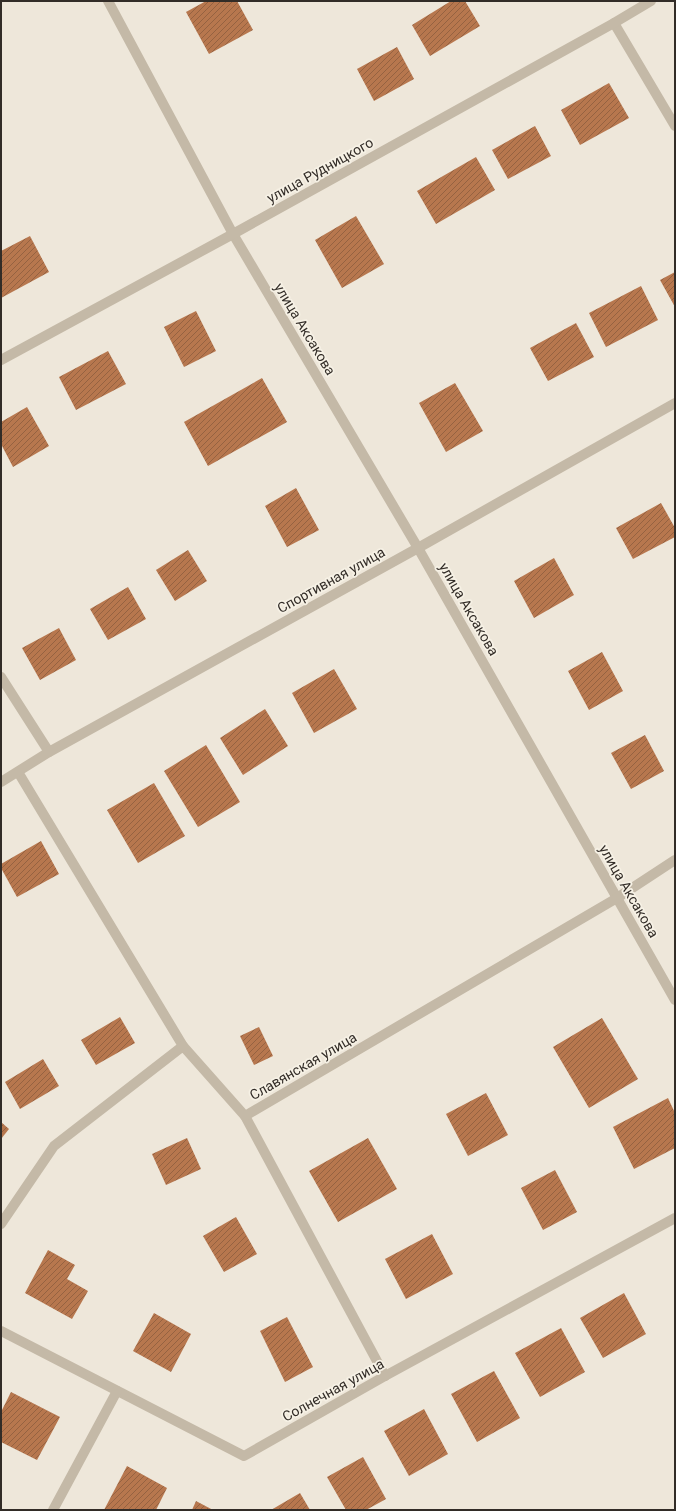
<svg xmlns="http://www.w3.org/2000/svg" width="676" height="1511" font-family="Roboto,sans-serif">
<style>
.building{fill:url(#building-hatch)}
.lines{fill:none;stroke-linecap:round;stroke-linejoin:round}
.service{stroke:#c4b9a7;stroke-width:10}
.minor{stroke:#c4b9a7;stroke-width:10}
.labels{text-anchor:middle;stroke-width:3.5;stroke-linejoin:round;paint-order:stroke}
.street-label{font-size:14px;fill:#322c27;stroke:#f6f1e5}
</style>
<defs>
<pattern id="building-hatch" width="6" height="6" patternUnits="userSpaceOnUse"><rect width="6" height="6" fill="#b7774e"/><path d="M-1 1l2-2M0 6l6-6M5 7l2-2" fill="none" stroke="#956241"/></pattern>
</defs>
<rect width="100%" height="100%" fill="#eee7da"/>
<g class="building">
<polygon points="206,1 237,1 253,30 209,54 186,12"/>
<polygon points="451,1 465,1 480,26 430,56 412,25"/>
<polygon points="397,47 414,79 374,101 357,69"/>
<polygon points="609,83 629,118 580,145 561,110"/>
<polygon points="535,126 551,156 508,179 492,150"/>
<polygon points="476,157 495,190 436,224 417,191"/>
<polygon points="356,216 384,264 342,288 315,240"/>
<polygon points="30,236 49,272 1,298 1,251"/>
<polygon points="675,272 675,307 660,280"/>
<polygon points="641,286 658,320 606,347 589,313"/>
<polygon points="196,311 216,351 184,367 164,327"/>
<polygon points="576,323 594,357 548,381 530,348"/>
<polygon points="108,351 126,384 76,410 59,377"/>
<polygon points="262,378 287,422 208,466 184,422"/>
<polygon points="455,383 483,431 446,452 419,403"/>
<polygon points="27,407 49,446 13,467 1,444 1,422"/>
<polygon points="296,488 319,530 287,547 265,506"/>
<polygon points="661,503 675,528 675,537 633,559 616,528"/>
<polygon points="188,550 207,581 175,601 156,570"/>
<polygon points="554,558 574,595 534,618 514,581"/>
<polygon points="128,587 146,619 108,640 90,609"/>
<polygon points="59,628 76,660 40,680 22,648"/>
<polygon points="602,652 623,691 589,710 568,671"/>
<polygon points="334,669 357,709 314,733 292,693"/>
<polygon points="265,709 288,746 243,775 220,738"/>
<polygon points="645,735 664,771 631,789 611,753"/>
<polygon points="206,745 240,802 198,827 164,771"/>
<polygon points="154,783 185,836 138,863 107,810"/>
<polygon points="41,841 59,874 17,897 1,868 1,864"/>
<polygon points="120,1017 135,1043 96,1065 81,1040"/>
<polygon points="602,1018 638,1079 589,1108 553,1047"/>
<polygon points="259,1027 273,1056 254,1065 240,1036"/>
<polygon points="43,1059 59,1086 20,1109 5,1082"/>
<polygon points="486,1093 508,1135 468,1156 446,1114"/>
<polygon points="668,1098 675,1113 675,1148 634,1169 613,1127"/>
<polygon points="1,1122 9,1129 1,1139"/>
<polygon points="187,1138 201,1169 166,1185 152,1154"/>
<polygon points="368,1138 397,1189 338,1222 309,1171"/>
<polygon points="555,1170 577,1212 543,1230 521,1188"/>
<polygon points="236,1217 257,1254 224,1272 203,1236"/>
<polygon points="432,1234 453,1274 406,1299 385,1259"/>
<polygon points="48,1250 75,1265 67,1279 88,1291 72,1319 25,1293"/>
<polygon points="624,1293 646,1334 603,1358 580,1318"/>
<polygon points="154,1313 191,1334 171,1372 133,1351"/>
<polygon points="287,1317 313,1367 285,1382 260,1331"/>
<polygon points="561,1328 585,1372 540,1397 515,1353"/>
<polygon points="494,1371 520,1418 477,1442 451,1394"/>
<polygon points="11,1392 60,1417 37,1460 1,1442 1,1412"/>
<polygon points="424,1409 448,1454 409,1476 384,1431"/>
<polygon points="363,1457 386,1499 366,1510 346,1510 327,1477"/>
<polygon points="127,1466 167,1488 156,1510 104,1510"/>
<polygon points="300,1493 310,1510 271,1510"/>
<polygon points="196,1501 213,1510 192,1510"/>
</g>
<g class="lines">
<g class="service">
<polyline points="1,677 49,752"/>
<polyline points="18,772 183,1046"/>
<polyline points="245,1116 385,1376"/>
</g>
<g class="minor">
<polyline points="108,1 233,234 418,548 675,1000"/>
<polyline points="614,23 675,126"/>
<polyline points="1,360 233,234 614,23 651,1"/>
<polyline points="1,782 49,752 418,548 675,403"/>
<polyline points="1,1224 54,1146 183,1046 245,1116 617,898 675,860"/>
<polyline points="1,1331 244,1456 385,1376 675,1218"/>
<polyline points="53,1510 117,1391"/>
</g>
</g>
<g class="labels">
<g class="street-label">
<text transform="translate(320 170) rotate(-29)" y="5">улица Рудницкого</text>
<text transform="translate(305 329) rotate(59)" y="5">улица Аксакова</text>
<text transform="translate(331 580) rotate(-29)" y="5">Спортивная улица</text>
<text transform="translate(469 609) rotate(60)" y="5">улица Аксакова</text>
<text transform="translate(629 891) rotate(60)" y="5">улица Аксакова</text>
<text transform="translate(303 1066) rotate(-30)" y="5">Славянская улица</text>
<text transform="translate(333 1390) rotate(-29)" y="5">Солнечная улица</text>
</g>
</g>
<rect width="676" height="1511" fill="none" stroke="#322c27" stroke-width="4"/>
</svg>
